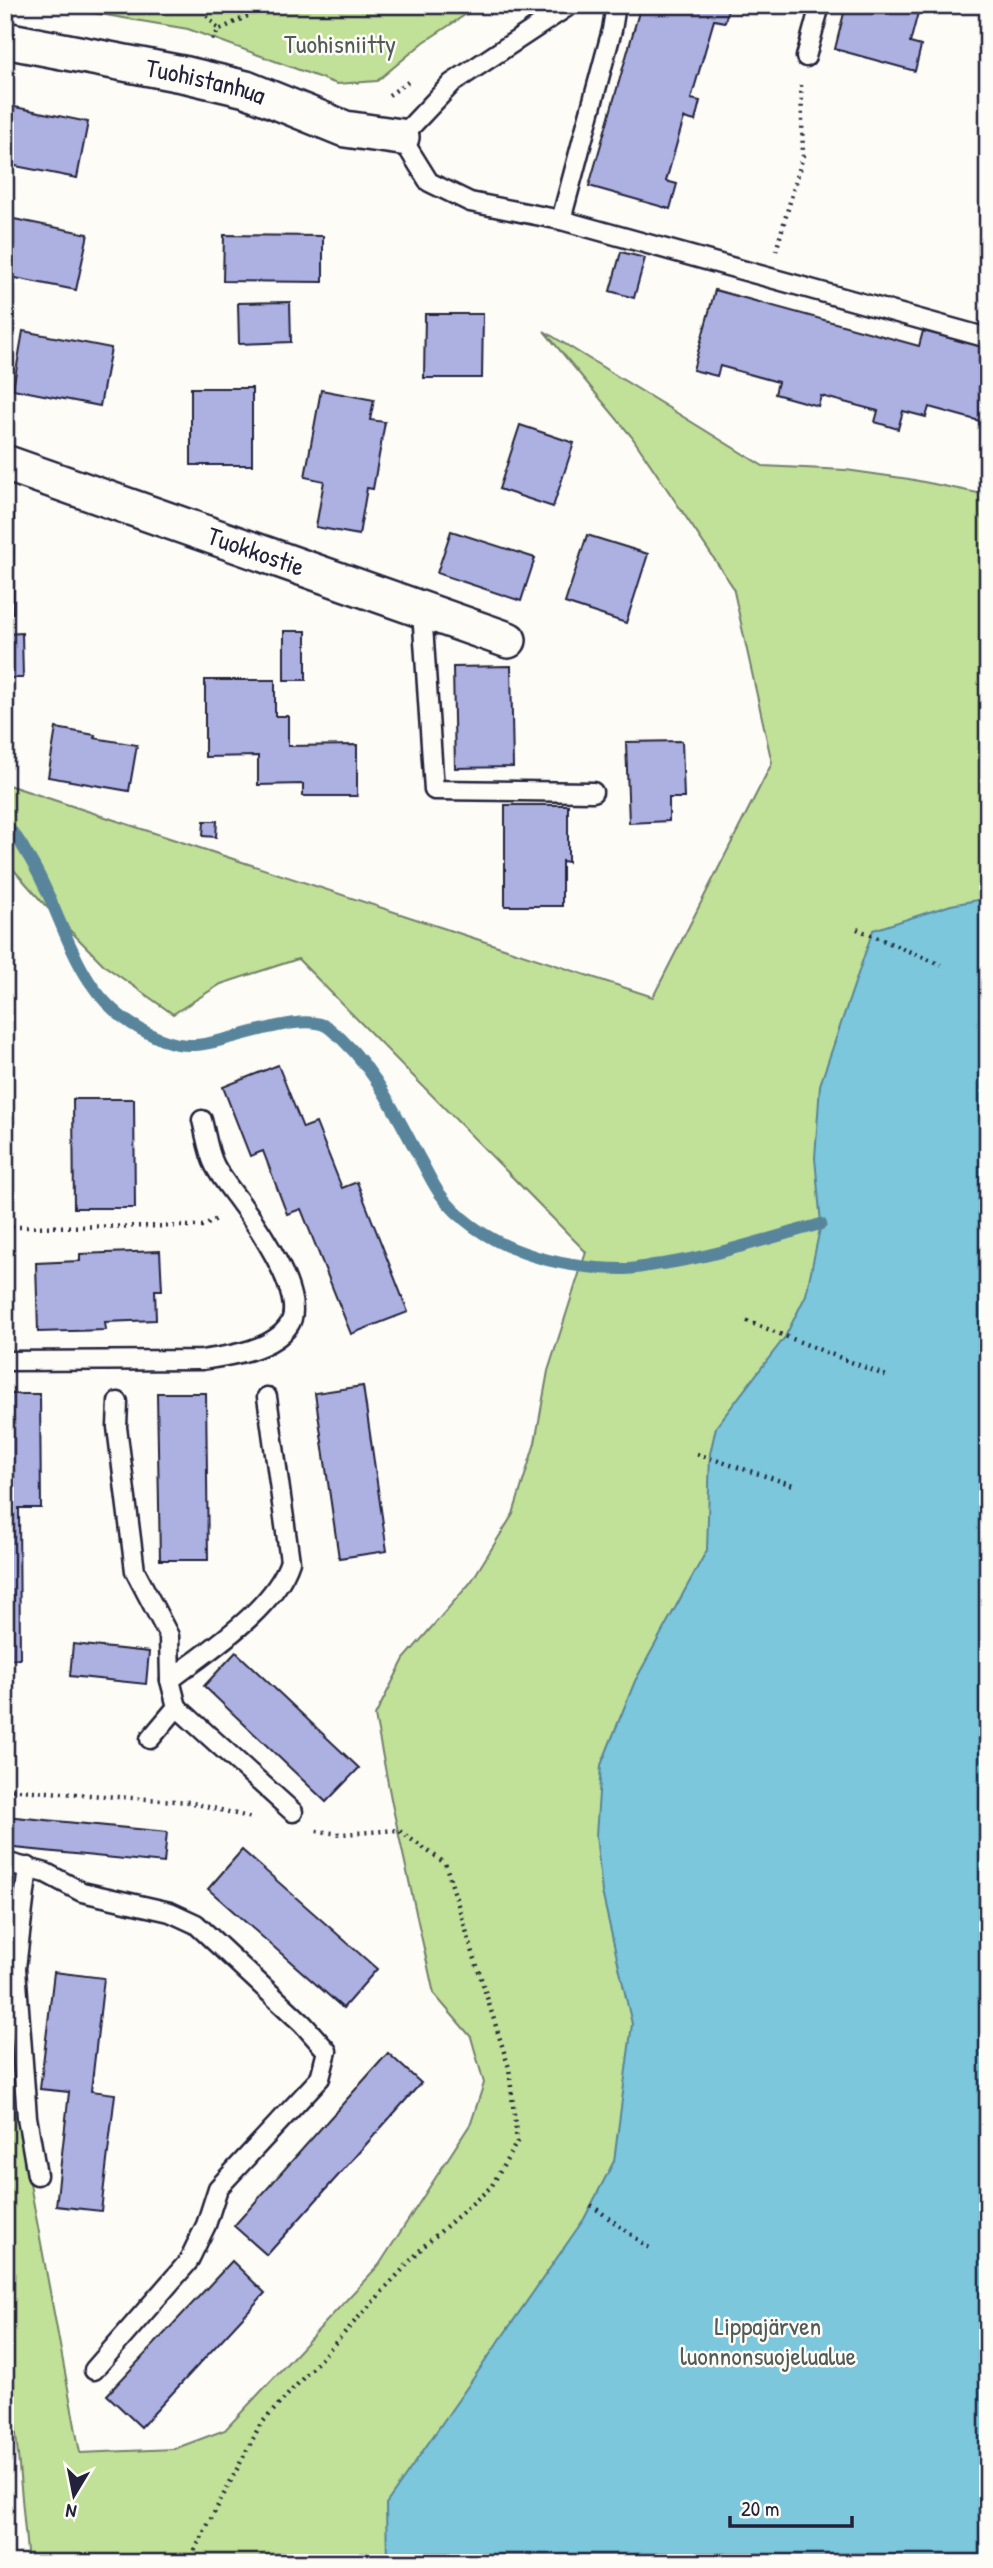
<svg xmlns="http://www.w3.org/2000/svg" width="993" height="2568" font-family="'Patrick Hand',sans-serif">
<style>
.green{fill:#c1e098;stroke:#72816a;stroke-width:2}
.water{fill:#7cc7db;stroke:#58859b;stroke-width:2}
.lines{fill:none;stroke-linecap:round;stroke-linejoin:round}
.stream{stroke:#58859b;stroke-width:12}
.building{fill:#adb1e2;stroke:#22223b;stroke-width:2}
.lane-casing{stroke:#22223b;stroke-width:23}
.street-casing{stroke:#22223b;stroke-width:40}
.path{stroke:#22223b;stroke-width:4.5;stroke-dasharray:2 5;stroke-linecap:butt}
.lane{stroke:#fdfcf7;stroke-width:18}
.street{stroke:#fdfcf7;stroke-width:35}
.labels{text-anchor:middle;stroke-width:5;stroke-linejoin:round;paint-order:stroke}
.park-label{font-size:26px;fill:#525b57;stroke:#fdfcf7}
.street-label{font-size:26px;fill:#22223b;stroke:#fdfcf7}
</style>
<rect width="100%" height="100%" fill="#fdfcf7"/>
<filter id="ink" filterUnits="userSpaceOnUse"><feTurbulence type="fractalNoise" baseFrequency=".0143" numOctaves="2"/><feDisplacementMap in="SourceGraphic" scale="14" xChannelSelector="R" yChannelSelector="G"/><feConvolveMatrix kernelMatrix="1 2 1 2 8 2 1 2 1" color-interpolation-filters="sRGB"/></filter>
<g filter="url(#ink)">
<g class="green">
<polygon points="47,5 480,5 424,42 377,81 337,84 188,29"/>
<polygon points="544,331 763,466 846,470 909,479 988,495 988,2563 28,2563 5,2316 5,2079 22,2141 80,2453 174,2449 225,2430 379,2265 471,2123 484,2083 471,2037 434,1994 392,1804 375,1716 404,1659 471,1582 513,1514 535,1443 548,1371 586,1252 298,959 221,984 173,1014 105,966 44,904 5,860 5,784 653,997 772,763 733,587 632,437"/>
</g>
<polygon class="water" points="988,898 988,2563 387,2563 386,2504 584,2219 614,2161 632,2024 602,1892 596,1835 601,1765 635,1681 707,1550 710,1454 716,1427 785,1337 806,1295 821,1224 815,1158 820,1085 873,930 951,905"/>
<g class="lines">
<path class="stream" d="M 5,825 C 15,833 21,843 27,854 C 66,915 71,991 140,1029 C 155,1037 171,1045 189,1045 C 221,1047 303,1008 329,1028 C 371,1061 394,1110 419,1157 C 426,1169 432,1183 440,1194 C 482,1250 558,1269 625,1269 C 637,1269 650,1265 662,1264 C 716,1256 769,1238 821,1224"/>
</g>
<g class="building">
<polygon points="641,5 729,5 725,22 714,20 691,99 700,101 695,121 684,118 666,181 677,184 670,209 589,186"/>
<polygon points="846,5 920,5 910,43 921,46 915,71 835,49"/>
<polygon points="10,106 88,122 77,178 5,164 5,112 9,112"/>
<polygon points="9,218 88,234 76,290 5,276 5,224 8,224"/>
<polygon points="224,235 323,236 323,282 223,281"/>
<polygon points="621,252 645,258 634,298 610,291"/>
<polygon points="715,290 919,346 923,331 988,348 988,436 984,435 987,423 929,407 926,417 903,411 898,429 875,422 878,411 821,396 818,406 775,394 778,382 720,366 717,376 693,370"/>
<polygon points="290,302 291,342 239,344 238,303"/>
<polygon points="425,314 483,314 482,378 424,378"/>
<polygon points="23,331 111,348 100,406 13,389"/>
<rect x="191" y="388" width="61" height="77"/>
<polygon points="321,390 374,400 370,420 385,422 373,489 367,488 359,535 316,527 324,481 305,477"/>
<polygon points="520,425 574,443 553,507 499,489"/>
<polygon points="5,515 14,515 13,613 5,613"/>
<polygon points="451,531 535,558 521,601 437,573"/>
<polygon points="587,535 648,554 626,623 565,603"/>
<rect x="284" y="631" width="22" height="49"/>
<polygon points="22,633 23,678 5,678 5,634"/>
<polygon points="511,666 513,767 455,768 453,667"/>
<polygon points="205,680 275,680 275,716 288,716 288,746 357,745 357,796 303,796 303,784 258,785 258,756 205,757"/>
<polygon points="56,728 95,735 94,738 137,745 129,791 48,777"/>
<polygon points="682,741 684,798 669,798 669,821 629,823 626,742"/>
<polygon points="505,805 568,805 568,862 562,861 562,906 505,906"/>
<polygon points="204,821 217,821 216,837 203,836"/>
<polygon points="5,916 10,916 11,1111 5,1111"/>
<polygon points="278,1065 303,1128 316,1123 342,1188 357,1182 408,1312 351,1334 301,1209 287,1214 263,1151 250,1156 223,1087"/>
<polygon points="73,1099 134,1099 135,1208 74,1208"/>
<polygon points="160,1251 162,1290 155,1290 156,1320 105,1322 106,1330 38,1332 36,1263 80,1261 80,1254"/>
<polygon points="363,1386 387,1551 339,1558 315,1393"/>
<polygon points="157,1393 206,1393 208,1560 160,1560"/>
<polygon points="5,1394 40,1394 41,1508 19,1508 20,1659 5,1659"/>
<polygon points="73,1644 149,1652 146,1684 70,1676"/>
<polygon points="236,1652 359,1768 326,1802 204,1686"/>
<polygon points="5,1816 167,1832 164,1863 5,1847"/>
<polygon points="242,1850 377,1969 343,2008 208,1889"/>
<polygon points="54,1972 104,1978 91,2091 115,2094 101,2211 56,2206 69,2092 40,2089"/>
<polygon points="388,2053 421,2083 267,2255 234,2226"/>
<polygon points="232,2261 265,2293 141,2427 107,2395"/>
</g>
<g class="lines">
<defs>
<g id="lane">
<polyline points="570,5 452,83 401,137 429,182 470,202 561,220 612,30 616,5"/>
<polyline points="806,57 820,5"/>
<polyline points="561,220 988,338"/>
<polyline points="422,611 434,790 593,792"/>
<path d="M 5,1361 L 202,1360 C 229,1356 273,1350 289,1325 C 307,1298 259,1228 242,1205 C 234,1193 222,1180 215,1166 C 208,1153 206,1135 202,1120"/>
<polyline points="118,1402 117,1427 135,1571 169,1636 170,1680 177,1707 150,1739"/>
<path d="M 170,1680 C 209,1650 275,1608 290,1561 L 267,1397"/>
<polyline points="177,1707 293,1812"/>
<polyline points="5,1862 46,1873 82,1892 170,1912 196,1924 303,2024 327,2051 320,2078 218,2188 206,2225 188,2262 94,2370"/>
<polyline points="28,1867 16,1968 27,2117 37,2175"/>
</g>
<g id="street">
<path id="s1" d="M 5,40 L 187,75 L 246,89 L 345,129 L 401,137"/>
<path id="s2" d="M 5,463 L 508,640"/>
</g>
</defs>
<use href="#lane" class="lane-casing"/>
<use href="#street" class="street-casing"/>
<g class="path">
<polyline points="198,5 219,30"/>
<polyline points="212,40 219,30 270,5"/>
<polyline points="389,95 408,82"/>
<polyline points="776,251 803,156 801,85"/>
<polyline points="857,929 941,965"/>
<polyline points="5,1227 204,1226 217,1219"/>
<polyline points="747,1321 889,1377"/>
<polyline points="697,1454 793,1485"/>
<polyline points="5,1789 189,1802 252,1818"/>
<polyline points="591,2205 652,2250"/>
<polyline points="188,2563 260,2425 424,2246 491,2187 517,2142 509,2068 445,1863 398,1830 342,1834 316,1831"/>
</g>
<use href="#lane" class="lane"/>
<use href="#street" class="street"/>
</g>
</g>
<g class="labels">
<g class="park-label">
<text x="340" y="53">Tuohisniitty</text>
<text x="768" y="2335">Lippajärven<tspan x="768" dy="30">luonnonsuojelualue</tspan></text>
</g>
<g class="street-label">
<text dy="9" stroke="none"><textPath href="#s1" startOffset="205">Tuohistanhua</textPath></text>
<text dy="9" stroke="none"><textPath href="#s2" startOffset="266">Tuokkostie</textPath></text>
</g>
</g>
<rect width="993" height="2568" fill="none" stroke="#fdfcf7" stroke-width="28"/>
<rect x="14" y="14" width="965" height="2540" fill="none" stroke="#22223b" stroke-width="2.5" filter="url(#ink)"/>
<g transform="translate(74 2495) rotate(190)" stroke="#fdfcf7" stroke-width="5" paint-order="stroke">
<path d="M0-5L12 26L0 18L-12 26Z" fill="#22223b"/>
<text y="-10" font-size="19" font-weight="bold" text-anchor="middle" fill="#22223b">N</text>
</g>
<path d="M730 2516v10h122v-10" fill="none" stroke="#22223b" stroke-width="3.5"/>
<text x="741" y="2516" font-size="21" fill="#22223b" stroke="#fdfcf7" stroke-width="5" paint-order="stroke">20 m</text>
</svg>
